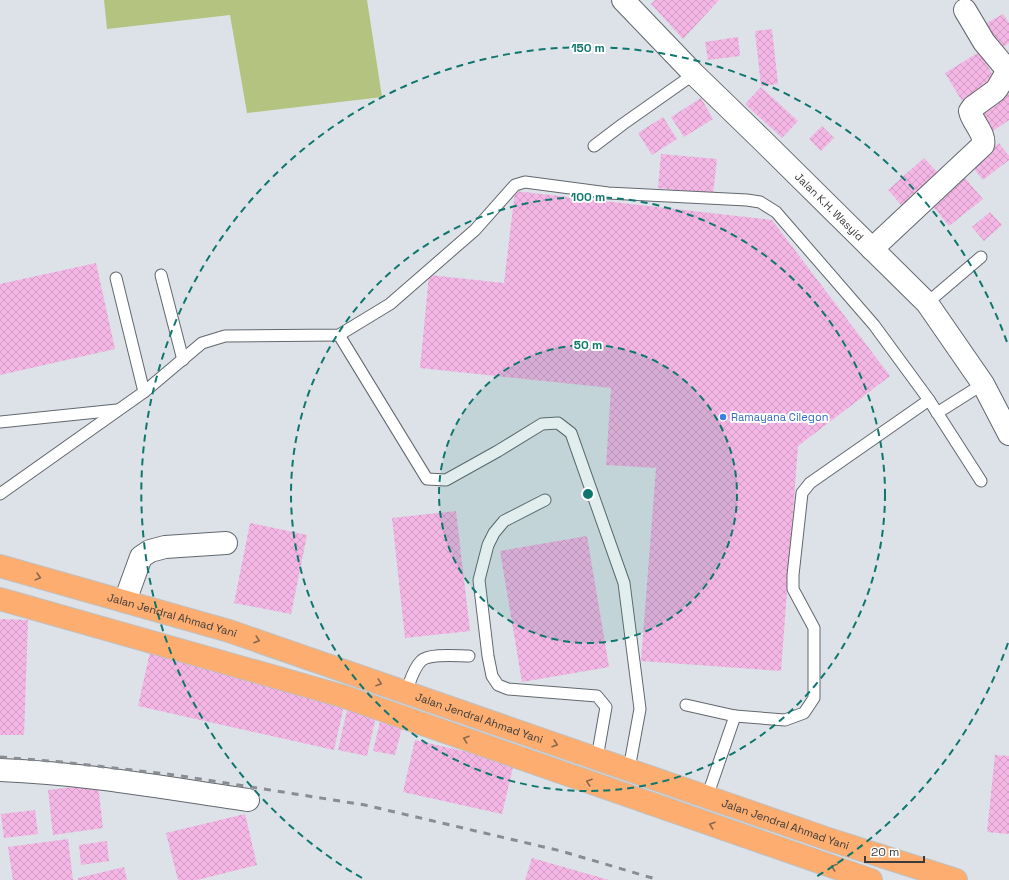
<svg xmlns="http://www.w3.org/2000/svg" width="1009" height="880" font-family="'Space Grotesk',sans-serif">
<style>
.green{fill:#b4c37f}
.building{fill:url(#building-cross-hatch)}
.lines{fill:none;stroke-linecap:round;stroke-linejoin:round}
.lane-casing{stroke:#62686d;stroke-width:13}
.street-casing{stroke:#62686d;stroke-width:24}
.highway-casing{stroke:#c0c0c1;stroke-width:24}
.lane{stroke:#fff;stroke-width:11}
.street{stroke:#fff;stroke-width:22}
.highway{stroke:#fcad6f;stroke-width:22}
.rail{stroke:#898c90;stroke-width:3;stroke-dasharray:7 7;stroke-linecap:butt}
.oneway{stroke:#876951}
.ring{fill:none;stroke:#0f766e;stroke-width:2;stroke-dasharray:7 5}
.shop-dot{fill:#3f7fe0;stroke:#fff;stroke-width:1.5}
.labels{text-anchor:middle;stroke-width:4;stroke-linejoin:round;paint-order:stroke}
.street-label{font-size:11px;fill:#393b3d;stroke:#fff}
.shop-label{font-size:11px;fill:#366cbe;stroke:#fff;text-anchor:start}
.centre{fill:#0f766e;stroke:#fff;stroke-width:2}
.ring-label{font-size:12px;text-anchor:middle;font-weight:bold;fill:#0f766e;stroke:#fff;stroke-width:4;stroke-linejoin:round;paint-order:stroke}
</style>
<defs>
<pattern id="building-cross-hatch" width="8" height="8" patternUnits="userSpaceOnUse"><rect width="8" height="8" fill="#f3b6e5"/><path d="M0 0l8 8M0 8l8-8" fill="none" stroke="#d19dc5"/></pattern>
</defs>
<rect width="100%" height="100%" fill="#dce2e8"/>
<polygon class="green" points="104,0 367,0 382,97 247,113 230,15 107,29"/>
<g class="building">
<polygon points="655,0 719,0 683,39 651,4"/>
<polygon points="1003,14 1009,23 1009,43 1000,49 985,24"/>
<polygon points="772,29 778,84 761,86 755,31"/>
<polygon points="738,37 740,56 708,60 705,42"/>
<polygon points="979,52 996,80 962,101 945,73"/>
<polygon points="761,87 798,121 782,138 745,104"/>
<polygon points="1007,92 1009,94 1009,120 990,133 976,113"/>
<polygon points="701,98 713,119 684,137 671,117"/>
<polygon points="663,117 677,139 652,155 638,133"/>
<polygon points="822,126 834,138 821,151 809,139"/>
<polygon points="999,143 1009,156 1009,160 983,180 970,164"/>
<polygon points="661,154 717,159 713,194 658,188"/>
<polygon points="924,158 938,173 902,206 888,190"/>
<polygon points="965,178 983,199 949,226 932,205"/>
<polygon points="515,191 772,220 890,376 798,446 781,671 641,661 656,468 606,465 611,388 420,368 429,275 504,283"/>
<polygon points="990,212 1002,225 984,241 972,227"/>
<polygon points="96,263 115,349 0,375 0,284"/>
<polygon points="456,511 470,631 405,638 392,518"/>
<polygon points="250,523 307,535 291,614 234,603"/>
<polygon points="587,536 609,667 522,682 500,551"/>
<polygon points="0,619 28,620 24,735 0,735"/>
<polygon points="150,652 346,697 334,750 138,706"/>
<polygon points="347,710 376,716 367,756 338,750"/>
<polygon points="380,722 402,727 395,755 373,751"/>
<polygon points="415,740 514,763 502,814 403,792"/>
<polygon points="995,755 1009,756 1009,834 987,832"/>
<polygon points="98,784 103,828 53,835 48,790"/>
<polygon points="35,810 38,834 4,838 1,814"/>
<polygon points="245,814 257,865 197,880 178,880 166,833"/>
<polygon points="68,839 73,880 13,880 8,847"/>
<polygon points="107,841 109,861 81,865 79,845"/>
<polygon points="532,858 609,880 525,880"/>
<polygon points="124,867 127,880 78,880 78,878"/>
</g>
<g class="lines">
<defs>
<g id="lane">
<polyline points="594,146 623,124 694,74"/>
<polyline points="161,275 183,360"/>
<polyline points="116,278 144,392"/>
<polyline points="927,303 981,257"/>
<polyline points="339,335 427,479 446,480 498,451 542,424 558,423 571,433 624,583 640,709 629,769"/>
<polyline points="937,413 983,384"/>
<polyline points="0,422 117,410"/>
<polyline points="0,494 144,392 202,343 225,336 339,335 390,304 475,230 515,185 525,182 608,193 747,200 760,202 776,212 874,325 929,400 981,481"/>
<polyline points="545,500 504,521 494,533 488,545 479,580 488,656 492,676 498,685 508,689 597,696 606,707 597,758"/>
<path d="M 406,692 C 410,682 413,669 421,661 C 429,653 457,656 469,656"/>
<polyline points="686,705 735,716 785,720 804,713 814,698 814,628 793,589 793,575 802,493 810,483 929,400"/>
<polyline points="707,797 735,716"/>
</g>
<g id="street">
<path id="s1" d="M 623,0 L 694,74 L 761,139 L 927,303 L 983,384 L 1009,434"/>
<polyline points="965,10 984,42 1009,72"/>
<path d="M 872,249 L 983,145 C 986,134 972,122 970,111 L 973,107 L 995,91 C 1001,85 1001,78 1009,72"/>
<polyline points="125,601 141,557 150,551 165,547 226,543"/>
<path d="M 0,770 C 83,773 166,788 248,800"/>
</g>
<g id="highway">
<path id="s2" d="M 0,566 L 229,631 L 831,840 L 956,880"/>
<polyline points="0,599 342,696 871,880"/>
</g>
</defs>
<use href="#lane" class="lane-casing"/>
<use href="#street" class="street-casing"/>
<use href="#highway" class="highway-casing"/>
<use href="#lane" class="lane"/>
<use href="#street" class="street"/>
<use href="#highway" class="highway"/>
<polyline class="rail" points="0,757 62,762 175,775 365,805 561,851 659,880"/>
</g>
<defs><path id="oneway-chevron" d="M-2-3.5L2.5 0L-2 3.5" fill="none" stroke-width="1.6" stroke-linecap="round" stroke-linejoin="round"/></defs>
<g class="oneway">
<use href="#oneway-chevron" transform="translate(38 577) rotate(15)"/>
<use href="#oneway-chevron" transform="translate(257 640) rotate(19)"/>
<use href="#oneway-chevron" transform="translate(379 683) rotate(19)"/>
<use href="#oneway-chevron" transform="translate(466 739) rotate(-161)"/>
<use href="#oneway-chevron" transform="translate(555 744) rotate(19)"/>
<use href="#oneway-chevron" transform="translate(589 782) rotate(-161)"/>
<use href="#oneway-chevron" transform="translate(712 825) rotate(-161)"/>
<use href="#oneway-chevron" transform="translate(834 867) rotate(-161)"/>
</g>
<circle cx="588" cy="494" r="149" fill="#0f766e" fill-opacity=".12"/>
<g class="ring">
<circle cx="588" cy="494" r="149"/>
<circle cx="588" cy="494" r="297"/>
<path d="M1008 643A446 446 0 0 1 814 878M362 878A446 446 0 1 1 1008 345"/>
</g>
<circle class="shop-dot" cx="723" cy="417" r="4"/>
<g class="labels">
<g class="street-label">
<text dy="4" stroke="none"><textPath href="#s1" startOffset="292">Jalan K.H. Wasyid</textPath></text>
<text dy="4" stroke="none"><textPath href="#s2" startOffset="179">Jalan Jendral Ahmad Yani</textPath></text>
<text dy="4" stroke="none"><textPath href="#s2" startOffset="503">Jalan Jendral Ahmad Yani</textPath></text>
<text dy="4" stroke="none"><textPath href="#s2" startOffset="827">Jalan Jendral Ahmad Yani</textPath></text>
</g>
<g class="shop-label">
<text x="731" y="421">Ramayana Cilegon</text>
</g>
</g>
<circle cx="588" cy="494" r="6" class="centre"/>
<g class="ring-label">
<text x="588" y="52">150 m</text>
<text x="588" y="201">100 m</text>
<text x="588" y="349">50 m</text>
</g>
<path d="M865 856v6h59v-6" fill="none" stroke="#393b3d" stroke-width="2"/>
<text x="871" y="856" font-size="12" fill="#393b3d" stroke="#ffffff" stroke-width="3" paint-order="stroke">20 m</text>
</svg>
